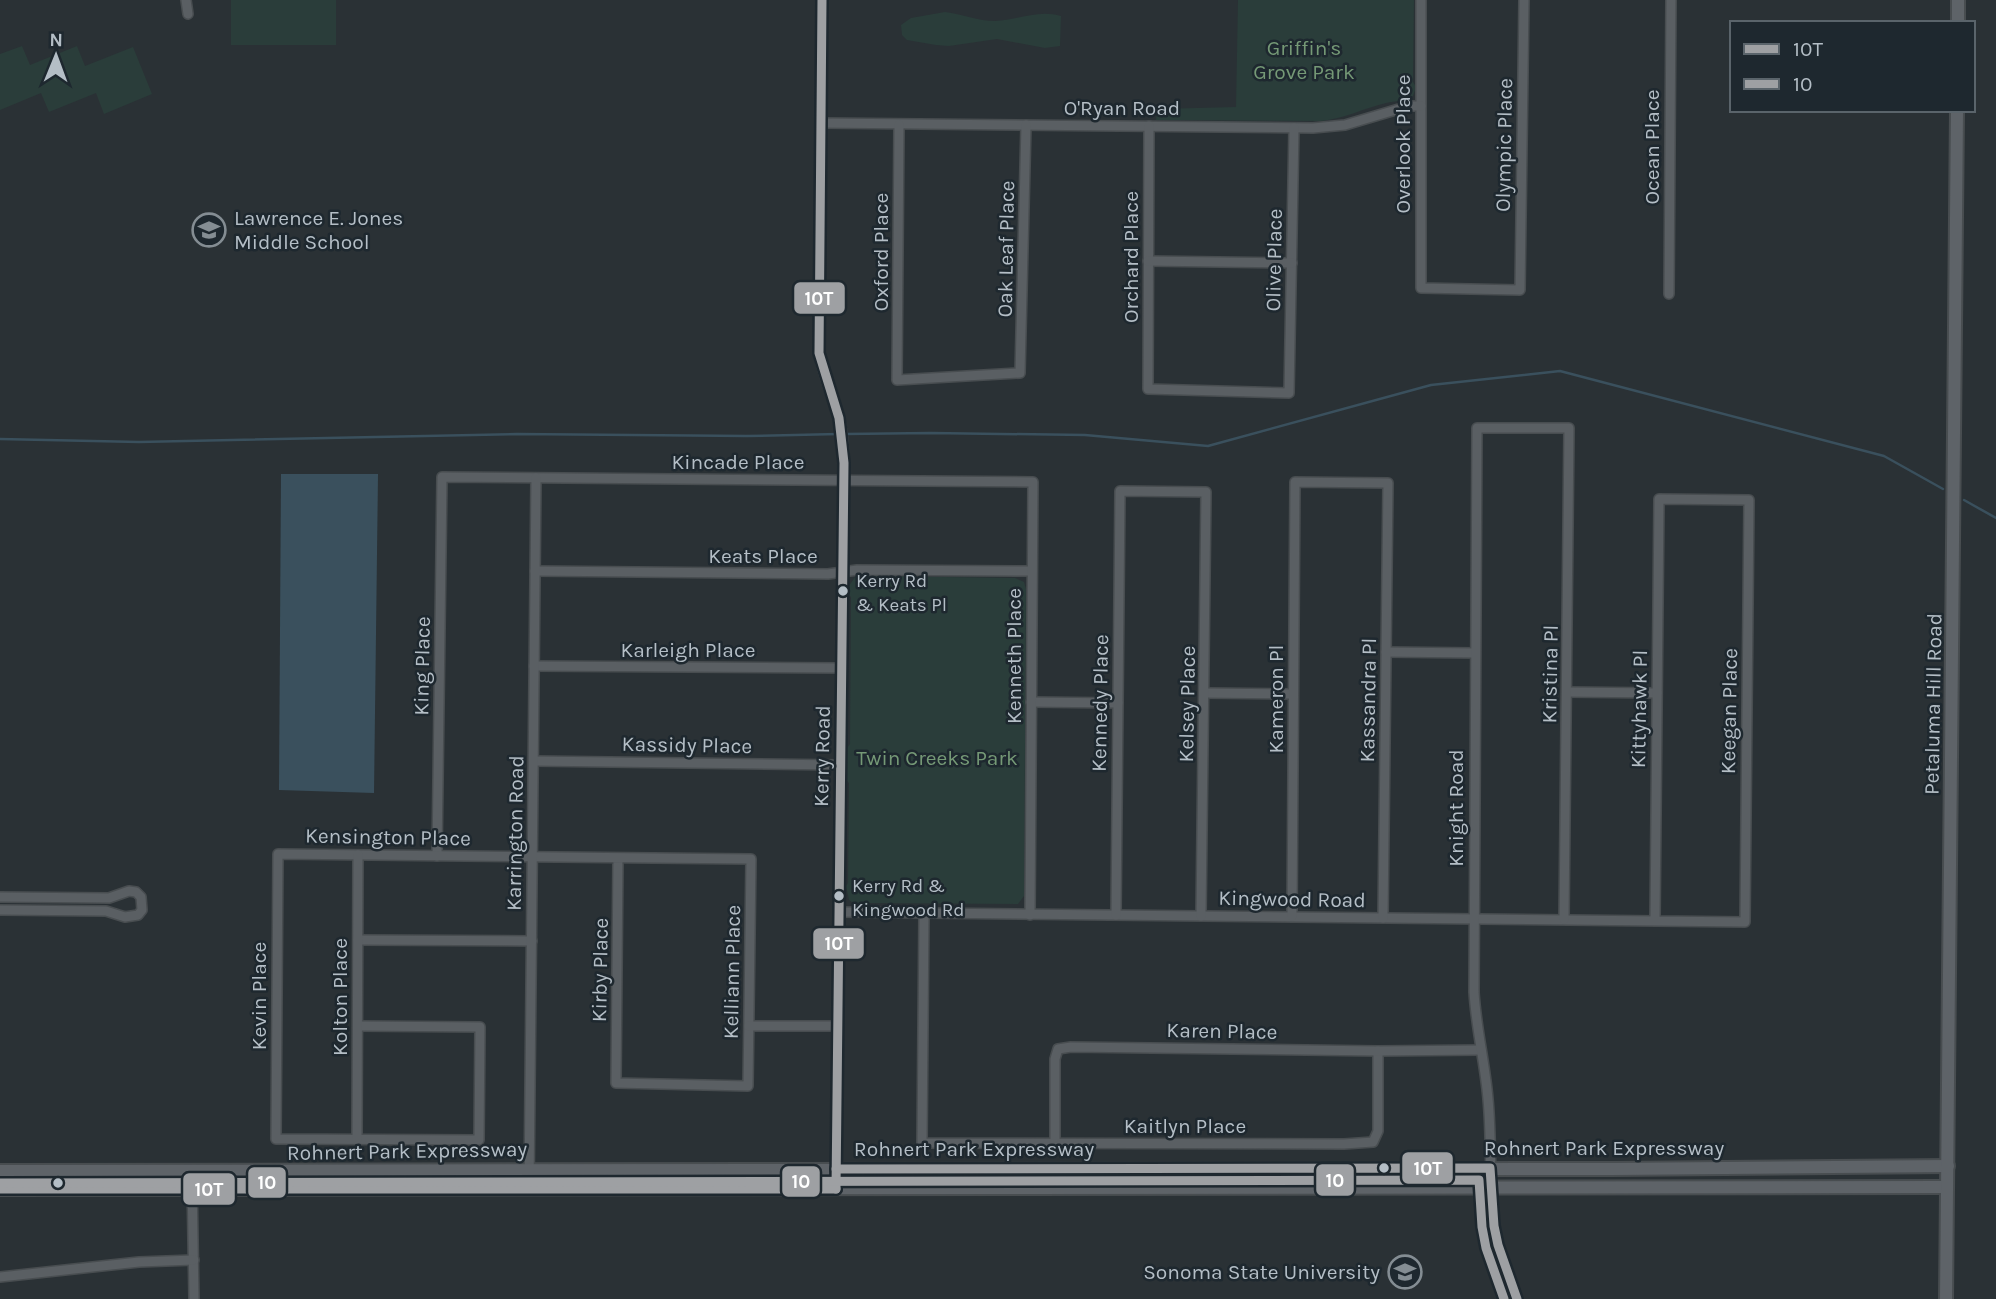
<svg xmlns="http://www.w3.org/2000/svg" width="1996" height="1299" font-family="Karla,sans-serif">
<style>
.green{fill:#2a3d3a}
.water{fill:#3a505d}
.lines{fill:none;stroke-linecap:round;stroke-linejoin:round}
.stream{stroke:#3a505d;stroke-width:2.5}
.minor-casing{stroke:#484d50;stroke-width:12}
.secondary-casing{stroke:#484d50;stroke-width:16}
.minor{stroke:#5a5f63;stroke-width:9}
.secondary{stroke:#5e6368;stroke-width:12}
.bus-1-casing{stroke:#1e282f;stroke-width:14}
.bus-2-casing{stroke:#1e282f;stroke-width:14}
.bus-1{stroke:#9ea0a3;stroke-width:9}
.bus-2{stroke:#9ea0a3;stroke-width:9}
.bus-dot{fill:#b4bec6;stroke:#1e282f;stroke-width:2.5}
.labels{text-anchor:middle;stroke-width:5;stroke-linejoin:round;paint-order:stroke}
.bus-label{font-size:19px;fill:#b4bec6;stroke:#1e282f;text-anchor:start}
.park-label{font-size:21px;fill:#759976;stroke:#1e282f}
.street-label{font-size:21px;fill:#b4bec6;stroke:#1e282f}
.poi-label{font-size:21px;fill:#b4bec6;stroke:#1e282f;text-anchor:start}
.line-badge{stroke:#1e282f;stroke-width:2.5}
.badge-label{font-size:19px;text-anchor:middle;font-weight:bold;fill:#fff}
</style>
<rect width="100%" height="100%" fill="#2a3135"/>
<g class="green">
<rect x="231" y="0" width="105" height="45"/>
<path d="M 1238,0 L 1414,0 L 1413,82 L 1416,87 L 1413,96 C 1404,101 1396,101 1386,103 C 1364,108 1344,119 1321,121 L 1156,120 L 1157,109 L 1236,107 Z"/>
<path d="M 945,12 C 962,14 978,21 995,21 C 1018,20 1038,9 1061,16 L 1060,46 L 1045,48 L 997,39 L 949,46 L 936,45 L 907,40 L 902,35 L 901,25 L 911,18 Z"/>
<polygon points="22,46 30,65 77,46 85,66 133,47 152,94 104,114 96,93 49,112 41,93 0,110 0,54"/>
<polygon points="865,574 869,576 1015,578 1024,582 1026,589 1024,896 1018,904 869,903 866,906 858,906 849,900 846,886 848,883 849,783 847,781 847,748 850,744 851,597 848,594 848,587 856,576"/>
</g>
<polygon class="water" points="281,474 378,474 374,793 279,790"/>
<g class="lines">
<g class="stream">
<polyline points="845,434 931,433 1085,435 1208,446 1431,385 1560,371 1884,456 1943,489"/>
<polyline points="0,439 139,442 517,434 747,436 838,434"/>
<polyline points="1964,500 1996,518"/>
</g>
<defs>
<g id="minor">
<polyline points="186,0 188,14"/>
<path d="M 822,0 L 819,353 C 823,373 830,391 837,411 C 843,429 844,451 844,471 L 836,1189"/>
<polyline points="1421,0 1421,288 1520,290 1524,0"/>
<polyline points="821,123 1313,128 1345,125 1409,106 1421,106"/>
<polyline points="899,125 897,380 1020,373 1026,125"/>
<polyline points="1149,126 1148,389 1289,393 1294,128"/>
<polyline points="1148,261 1292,263"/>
<polyline points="1669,294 1671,0"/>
<polyline points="535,571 828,574 857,570 1032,571"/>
<polyline points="1386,652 1475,653"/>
<polyline points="534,666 841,668"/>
<polyline points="1567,692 1657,693"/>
<polyline points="1204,693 1293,694"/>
<polyline points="1031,702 1118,703"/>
<polyline points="534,761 840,765"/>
<polyline points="437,856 442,477 1033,482 1030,915"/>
<polyline points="0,897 109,898 129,891 136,892 141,897 142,910 138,915 125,917 106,911 0,910"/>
<polyline points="839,912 1745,922 1749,500 1659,499 1655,920"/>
<polyline points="924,913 922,1143 1344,1144 1373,1142 1378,1131 1378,1051"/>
<polyline points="1116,915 1120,491 1206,492 1201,916"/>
<polyline points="1292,916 1295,482 1388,483 1383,918"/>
<polyline points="358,940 532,941"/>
<polyline points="358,1026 480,1027 479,1140 276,1139 278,854 751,859 748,1086 616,1083 618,858"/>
<polyline points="749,1026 838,1026"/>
<polyline points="357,1139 358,855"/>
<polyline points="1055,1143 1055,1059 1058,1049 1071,1047 1378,1051 1481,1050"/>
<polyline points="192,1180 194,1299"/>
<polyline points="529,1189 536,478"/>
<polyline points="0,1277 139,1262 194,1260"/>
<path d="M 1517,1299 C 1510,1275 1498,1252 1494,1227 C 1489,1185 1492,1142 1488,1099 C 1485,1063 1476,1028 1474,992 L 1477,428 L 1569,428 L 1564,919"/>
</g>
<g id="secondary">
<polyline points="1958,23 1958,0"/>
<polyline points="0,1171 1614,1169 1948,1166"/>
<polyline points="0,1189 1947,1187"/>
<polyline points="1946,1299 1957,110"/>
</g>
</defs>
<use href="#minor" class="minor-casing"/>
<use href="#secondary" class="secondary-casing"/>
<use href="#minor" class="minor"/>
<use href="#secondary" class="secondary"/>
<defs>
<g id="bus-1">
<polyline points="822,0 819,353 839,418 844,463 836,1189"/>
<polyline points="836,1169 1490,1168 1494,1226 1498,1245 1517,1299"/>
<polyline points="0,1189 836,1189"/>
</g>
<polyline id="bus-2" points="0,1183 1479,1180 1482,1227 1486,1248 1504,1299"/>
</defs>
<use href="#bus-1" class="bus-1-casing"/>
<use href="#bus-2" class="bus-2-casing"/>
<use href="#bus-1" class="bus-1"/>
<use href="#bus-2" class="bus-2"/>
</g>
<defs>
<symbol id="school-ring" viewBox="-11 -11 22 22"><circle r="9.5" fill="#1e282f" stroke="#848d93" stroke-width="1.5"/><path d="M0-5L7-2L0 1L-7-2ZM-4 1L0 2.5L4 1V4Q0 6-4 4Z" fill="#848d93"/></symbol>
<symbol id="university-ring" viewBox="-11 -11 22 22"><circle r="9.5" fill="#1e282f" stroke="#848d93" stroke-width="1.5"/><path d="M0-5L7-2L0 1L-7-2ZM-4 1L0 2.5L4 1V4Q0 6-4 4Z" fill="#848d93"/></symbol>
</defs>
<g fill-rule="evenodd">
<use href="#school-ring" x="190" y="211" width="38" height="38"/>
<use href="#university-ring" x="1386" y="1253" width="38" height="38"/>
</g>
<g class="bus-dot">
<circle cx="843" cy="591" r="6"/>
<circle cx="839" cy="896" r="6"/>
<circle cx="1384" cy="1168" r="6"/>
<circle cx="58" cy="1183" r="6"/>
</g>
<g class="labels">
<g class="bus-label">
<text x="856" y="587">Kerry Rd<tspan x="856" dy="24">&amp; Keats Pl</tspan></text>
<text x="852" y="892">Kerry Rd &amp;<tspan x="852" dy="24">Kingwood Rd</tspan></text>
</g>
<g class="park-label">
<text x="1304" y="55">Griffin's<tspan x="1304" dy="24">Grove Park</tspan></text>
<text x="937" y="765">Twin Creeks Park</text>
</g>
<g class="street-label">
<text x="1122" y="115">O'Ryan Road</text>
<text transform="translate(1403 144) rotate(-90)" y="7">Overlook Place</text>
<text transform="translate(1504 145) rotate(-89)" y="7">Olympic Place</text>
<text transform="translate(1652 147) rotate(-90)" y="7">Ocean Place</text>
<text transform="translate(1006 249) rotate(-89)" y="7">Oak Leaf Place</text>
<text transform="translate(881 252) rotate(-90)" y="7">Oxford Place</text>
<text transform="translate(1131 257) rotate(-90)" y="7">Orchard Place</text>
<text transform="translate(1274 260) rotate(-89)" y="7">Olive Place</text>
<text x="738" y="469">Kincade Place</text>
<text x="763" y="563">Keats Place</text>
<text x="688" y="657">Karleigh Place</text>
<text transform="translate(1014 656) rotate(-90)" y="7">Kenneth Place</text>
<text transform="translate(422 666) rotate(-89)" y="7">King Place</text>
<text transform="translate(1550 674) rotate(-89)" y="7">Kristina Pl</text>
<text transform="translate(1276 699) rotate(-90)" y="7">Kameron Pl</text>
<text transform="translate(1368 700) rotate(-89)" y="7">Kassandra Pl</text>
<text transform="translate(1100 703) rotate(-89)" y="7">Kennedy Place</text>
<text transform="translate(1187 704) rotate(-89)" y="7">Kelsey Place</text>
<text transform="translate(1933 704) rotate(-89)" y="7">Petaluma Hill Road</text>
<text transform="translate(1639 709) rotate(-89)" y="7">Kittyhawk Pl</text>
<text transform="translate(1729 711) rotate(-89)" y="7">Keegan Place</text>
<text transform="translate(687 745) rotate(1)" y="7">Kassidy Place</text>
<text transform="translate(822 756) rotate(-89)" y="7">Kerry Road</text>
<text transform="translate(1456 808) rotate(-90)" y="7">Knight Road</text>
<text transform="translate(515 833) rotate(-89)" y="7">Karrington Road</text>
<text transform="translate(388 837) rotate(1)" y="7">Kensington Place</text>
<text transform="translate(1292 899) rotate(1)" y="7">Kingwood Road</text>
<text transform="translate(600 970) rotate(-89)" y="7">Kirby Place</text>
<text transform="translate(732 972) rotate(-89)" y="7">Kelliann Place</text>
<text transform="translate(259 996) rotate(-90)" y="7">Kevin Place</text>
<text transform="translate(340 997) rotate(-90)" y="7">Kolton Place</text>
<text transform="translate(1222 1031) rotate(1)" y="7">Karen Place</text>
<text x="1185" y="1133">Kaitlyn Place</text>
<text x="1604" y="1155">Rohnert Park Expressway</text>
<text x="974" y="1156">Rohnert Park Expressway</text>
<text transform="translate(407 1151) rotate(-1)" y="7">Rohnert Park Expressway</text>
</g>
<g class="poi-label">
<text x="234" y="225">Lawrence E. Jones<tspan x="234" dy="24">Middle School</tspan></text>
<text x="1380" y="1279" text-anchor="end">Sonoma State University</text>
</g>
</g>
<g class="line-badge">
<rect x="793" y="281" width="53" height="34" rx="7" fill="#9ea0a3"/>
<rect x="812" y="927" width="53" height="33" rx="7" fill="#9ea0a3"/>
<rect x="1401" y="1151" width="53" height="34" rx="7" fill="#9ea0a3"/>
<rect x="1315" y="1163" width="40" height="34" rx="7" fill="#9ea0a3"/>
<rect x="781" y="1165" width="40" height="33" rx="7" fill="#9ea0a3"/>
<rect x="247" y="1166" width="40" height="33" rx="7" fill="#9ea0a3"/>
<rect x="182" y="1172" width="54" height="34" rx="7" fill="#9ea0a3"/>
</g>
<g class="badge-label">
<text x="819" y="305">10T</text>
<text x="839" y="950">10T</text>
<text x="1428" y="1175">10T</text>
<text x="1335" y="1187">10</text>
<text x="801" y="1188">10</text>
<text x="267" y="1189">10</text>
<text x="209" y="1196">10T</text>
</g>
<rect x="1730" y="21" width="245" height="91" fill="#1e282f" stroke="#5a646b" stroke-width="2"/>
<rect x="1744" y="44" width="35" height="10" fill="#9ea0a3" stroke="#5a646b" stroke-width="2"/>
<text x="1793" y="56" font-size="21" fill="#b4bec6">10T</text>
<rect x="1744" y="79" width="35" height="10" fill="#9ea0a3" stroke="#5a646b" stroke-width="2"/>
<text x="1793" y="91" font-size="21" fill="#b4bec6">10</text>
<g transform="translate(56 56) rotate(1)" stroke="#1e282f" stroke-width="5" paint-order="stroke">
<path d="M0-5L12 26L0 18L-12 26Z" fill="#b4bec6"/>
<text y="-10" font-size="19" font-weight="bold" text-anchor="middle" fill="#b4bec6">N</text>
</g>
</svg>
